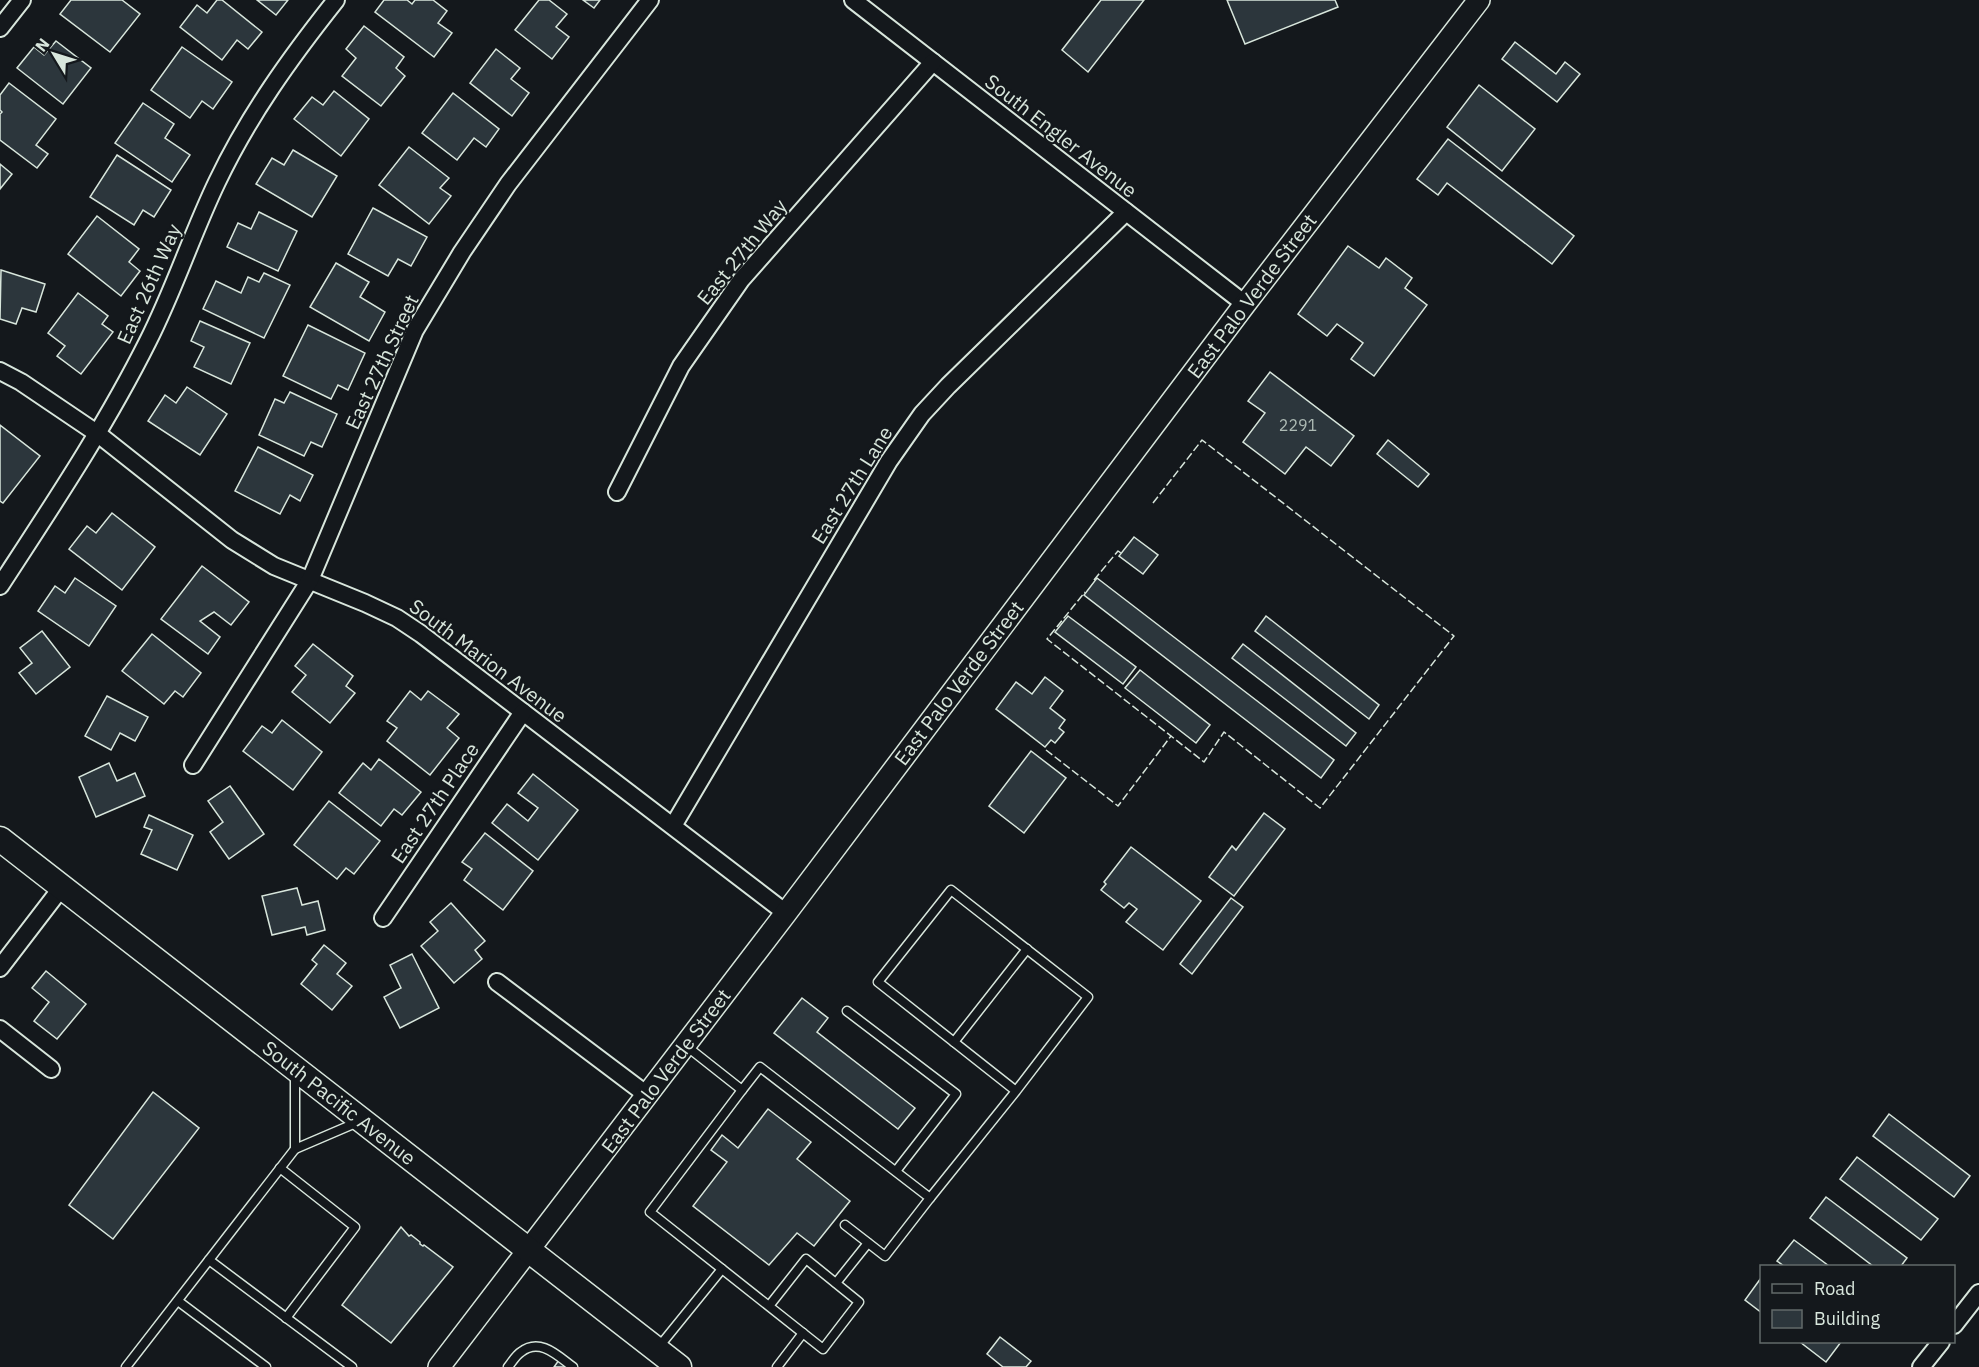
<svg xmlns="http://www.w3.org/2000/svg" width="1979" height="1367" font-family="'IBM Plex Sans',sans-serif">
<style>
.building{fill:#2c363c;stroke:#d8e6dc;stroke-width:1.5}
.lines{fill:none;stroke-linecap:round;stroke-linejoin:round}
.service-casing{stroke:#d8e6dc;stroke-width:11}
.minor-casing{stroke:#d8e6dc;stroke-width:20}
.tertiary-casing{stroke:#d8e6dc;stroke-width:24}
.secondary-casing{stroke:#d8e6dc;stroke-width:27}
.service{stroke:#14181c;stroke-width:8}
.minor{stroke:#14181c;stroke-width:16}
.tertiary{stroke:#14181c;stroke-width:21}
.secondary{stroke:#14181c;stroke-width:24}
.fence{stroke:#d8e6dc;stroke-width:1.5;stroke-dasharray:8 3;stroke-linecap:butt}
.labels{text-anchor:middle;stroke-width:4.5;stroke-linejoin:round;paint-order:stroke}
.number-label{font-size:16px;fill:#adbab4}
.street-label{font-size:20px;fill:#d8e6dc;stroke:#14181c}
</style>
<rect width="100%" height="100%" fill="#14181c"/>
<g class="building">
<polygon points="71,0 122,0 140,14 110,52 60,14"/>
<polygon points="217,0 222,0 262,32 248,49 237,40 222,60 180,27 197,5 207,13"/>
<polygon points="257,0 288,0 276,15"/>
<polygon points="384,0 407,0 412,4 415,0 433,0 447,11 438,23 452,33 434,57 375,12"/>
<polygon points="539,0 549,0 567,14 556,27 569,37 552,59 515,30"/>
<polygon points="583,0 600,0 594,8"/>
<polygon points="1101,0 1144,0 1088,72 1062,50"/>
<polygon points="1227,0 1335,0 1338,7 1245,44"/>
<polygon points="364,26 404,57 396,68 405,76 381,106 342,76 356,58 346,49"/>
<polygon points="56,41 91,68 63,104 17,68 34,47 44,55"/>
<polygon points="1515,42 1556,74 1565,62 1580,74 1557,102 1502,59"/>
<polygon points="182,47 232,82 213,109 202,101 190,118 151,90"/>
<polygon points="496,49 520,68 511,79 529,93 512,116 470,83"/>
<polygon points="9,83 56,119 36,145 48,154 37,168 0,140 0,114 2,112 0,110 0,95"/>
<polygon points="1479,85 1535,129 1502,171 1447,127"/>
<polygon points="334,91 369,119 341,156 294,119 312,97 323,105"/>
<polygon points="453,93 499,129 486,147 474,138 457,160 422,133"/>
<polygon points="143,103 174,124 165,138 190,155 172,182 115,143"/>
<polygon points="1448,139 1574,236 1552,264 1447,183 1438,195 1417,179"/>
<polygon points="409,147 449,178 440,188 451,196 429,224 379,185"/>
<polygon points="293,150 337,176 312,217 256,184 272,158 284,165"/>
<polygon points="117,155 171,190 154,217 143,210 134,225 90,197"/>
<polygon points="0,164 12,174 0,189"/>
<polygon points="373,208 427,237 411,266 398,259 388,276 348,254"/>
<polygon points="259,212 297,231 278,271 227,247 238,223 251,229"/>
<polygon points="97,216 139,249 129,262 140,271 121,296 68,254"/>
<polygon points="1348,246 1379,268 1386,258 1412,278 1405,288 1427,305 1374,376 1351,359 1363,343 1337,324 1327,336 1298,314"/>
<polygon points="336,263 369,282 360,297 385,312 369,341 310,307"/>
<polygon points="1,270 45,284 36,312 22,308 16,324 0,319"/>
<polygon points="264,273 290,285 264,338 203,309 216,281 241,293 248,277 259,282"/>
<polygon points="78,293 108,316 102,324 113,332 81,374 57,356 65,346 48,333"/>
<polygon points="200,321 250,343 231,384 194,367 204,347 191,341"/>
<polygon points="308,325 365,353 348,390 338,385 331,399 283,376"/>
<polygon points="1270,372 1354,436 1331,466 1306,447 1285,474 1243,442 1265,413 1248,401"/>
<polygon points="187,387 227,414 200,455 148,421 165,395 176,403"/>
<polygon points="290,392 337,414 322,447 311,442 304,456 259,435 275,399 284,403"/>
<polygon points="0,425 40,456 3,503 0,501"/>
<polygon points="1388,440 1429,474 1418,487 1377,454"/>
<polygon points="258,447 313,475 300,501 290,495 280,514 235,491"/>
<polygon points="112,513 155,547 122,590 69,549 87,526 96,533"/>
<polygon points="1134,537 1158,555 1143,574 1119,556"/>
<polygon points="202,566 249,602 231,625 214,612 200,621 220,637 208,654 161,619"/>
<polygon points="75,578 116,606 89,646 38,611 55,586 65,593"/>
<polygon points="1097,578 1334,760 1321,778 1084,595"/>
<polygon points="1068,616 1136,667 1123,684 1055,632"/>
<polygon points="1266,616 1379,705 1369,719 1255,631"/>
<polygon points="42,631 70,667 36,694 19,673 32,663 20,648"/>
<polygon points="152,634 201,673 183,697 175,691 164,704 122,671"/>
<polygon points="313,644 353,676 346,686 355,693 330,723 292,692 306,675 295,666"/>
<polygon points="1243,644 1356,733 1346,746 1232,658"/>
<polygon points="1140,670 1210,725 1196,743 1125,688"/>
<polygon points="1045,677 1063,691 1050,708 1065,720 1059,728 1064,732 1055,743 1051,740 1045,747 996,709 1016,682 1032,694"/>
<polygon points="410,691 421,700 428,691 459,714 447,728 459,738 430,775 387,741 397,728 387,721"/>
<polygon points="107,696 148,717 135,741 120,733 111,750 85,736"/>
<polygon points="282,720 322,752 293,790 243,751 262,726 272,733"/>
<polygon points="1031,751 1066,778 1024,833 989,806"/>
<polygon points="379,759 421,792 402,815 394,809 381,826 339,793 363,763 371,770"/>
<polygon points="109,763 117,781 135,773 145,796 96,817 79,777"/>
<polygon points="533,774 578,810 538,860 492,823 507,804 528,821 538,808 518,793"/>
<polygon points="230,786 264,834 229,859 210,832 223,822 208,801"/>
<polygon points="329,801 380,841 354,874 346,868 337,879 294,845"/>
<polygon points="1264,813 1285,829 1234,896 1209,877 1232,846 1236,850"/>
<polygon points="149,815 193,835 177,870 141,854 152,830 144,827"/>
<polygon points="485,833 533,871 503,910 464,880 472,869 462,862"/>
<polygon points="1131,847 1201,901 1163,950 1126,922 1137,909 1129,903 1124,908 1101,890 1106,884 1104,882"/>
<polygon points="297,888 302,905 318,901 325,930 307,935 305,927 272,935 262,896"/>
<polygon points="1231,898 1243,907 1192,974 1180,964"/>
<polygon points="451,903 485,941 475,950 482,959 454,983 421,946 438,931 430,922"/>
<polygon points="324,945 346,963 337,974 352,986 332,1010 301,984 317,964 312,960"/>
<polygon points="412,954 439,1008 400,1028 384,997 401,988 390,965"/>
<polygon points="46,971 86,1004 57,1039 34,1021 49,1002 32,988"/>
<polygon points="802,998 828,1018 817,1032 915,1108 898,1129 774,1033"/>
<polygon points="153,1092 199,1128 113,1239 69,1205"/>
<polygon points="768,1109 811,1142 797,1159 850,1201 814,1246 797,1233 769,1265 693,1206 727,1162 711,1150 722,1135 738,1148"/>
<polygon points="1889,1114 1970,1176 1954,1197 1873,1136"/>
<polygon points="1857,1157 1938,1219 1921,1240 1840,1179"/>
<polygon points="1826,1197 1907,1258 1901,1266 1873,1266 1810,1218"/>
<polygon points="401,1227 409,1236 411,1235 420,1242 420,1244 423,1246 424,1245 453,1267 391,1343 342,1305"/>
<polygon points="1794,1240 1829,1266 1784,1266 1777,1261"/>
<polygon points="1761,1278 1762,1279 1762,1313 1745,1300"/>
<polygon points="1000,1337 1031,1361 1026,1367 1003,1367 987,1354"/>
<polygon points="1800,1342 1841,1342 1826,1362"/>
<polygon points="559,1360 568,1367 554,1367"/>
</g>
<g class="lines">
<defs>
<g id="service">
<polyline points="847,1011 956,1094 896,1171"/>
<polyline points="954,1042 1027,949"/>
<polyline points="685,1045 742,1090 760,1067 930,1198 885,1256 845,1225"/>
<polyline points="295,1075 295,1149"/>
<polyline points="742,1090 650,1212 823,1349 859,1302 806,1259 769,1306"/>
<polyline points="280,1168 355,1227 286,1318"/>
<polyline points="930,1198 1016,1091 1088,997 951,890 878,982 1016,1091"/>
<polyline points="209,1260 352,1367"/>
<polyline points="836,1283 868,1243"/>
<polyline points="178,1301 266,1367"/>
<polyline points="658,1348 722,1269"/>
<polyline points="126,1367 295,1149 358,1122"/>
<path d="M 508,1367 C 512,1362 516,1355 521,1352 C 540,1337 558,1356 573,1367"/>
<polyline points="777,1367 803,1333"/>
</g>
<g id="minor">
<polyline points="853,0 1245,304"/>
<polyline points="0,28 22,0"/>
<polyline points="0,371 21,382 98,434 232,540 274,566 365,603 397,618 421,634 786,913"/>
<polyline points="617,492 681,366 741,280 933,62"/>
<path d="M 0,586 C 52,506 105,427 148,341 C 174,290 192,234 217,182 C 249,115 290,58 336,0"/>
<polyline points="193,765 310,580 415,330 462,252 508,184 650,0"/>
<polyline points="673,826 889,461 922,414 948,386 1126,212"/>
<polyline points="383,918 523,712"/>
<polyline points="0,968 62,887"/>
<polyline points="497,982 647,1095"/>
<polyline points="0,1029 51,1069"/>
<polyline points="1954,1325 1979,1293"/>
<polyline points="1921,1367 1941,1342"/>
</g>
<polyline id="tertiary" points="439,1367 786,913 1245,304 1479,0"/>
<polyline id="secondary" points="0,839 679,1367"/>
</defs>
<use href="#service" class="service-casing"/>
<use href="#minor" class="minor-casing"/>
<use href="#tertiary" class="tertiary-casing"/>
<use href="#secondary" class="secondary-casing"/>
<use href="#service" class="service"/>
<use href="#minor" class="minor"/>
<use href="#tertiary" class="tertiary"/>
<use href="#secondary" class="secondary"/>
<g class="fence">
<polyline points="1153,503 1202,440 1454,636 1320,808 1224,732 1204,762 1171,736"/>
<polyline points="1094,580 1118,551 1121,553"/>
<polyline points="1046,750 1118,806 1171,736 1047,639 1085,592"/>
</g>
</g>
<g class="labels">
<g class="number-label">
<text x="1298" y="431">2291</text>
</g>
<g class="street-label">
<text transform="translate(1061 136) rotate(38)" y="7">South Engler Avenue</text>
<text transform="translate(742 252) rotate(-51)" y="7">East 27th Way</text>
<text transform="translate(149 284) rotate(-66)" y="7">East 26th Way</text>
<text transform="translate(1252 296) rotate(-53)" y="7">East Palo Verde Street</text>
<text transform="translate(382 362) rotate(-65)" y="7">East 27th Street</text>
<text transform="translate(852 485) rotate(-58)" y="7">East 27th Lane</text>
<text transform="translate(488 661) rotate(37)" y="7">South Marion Avenue</text>
<text transform="translate(959 683) rotate(-53)" y="7">East Palo Verde Street</text>
<text transform="translate(435 803) rotate(-56)" y="7">East 27th Place</text>
<text transform="translate(666 1071) rotate(-53)" y="7">East Palo Verde Street</text>
<text transform="translate(339 1103) rotate(38)" y="7">South Pacific Avenue</text>
</g>
</g>
<rect x="1760" y="1265" width="195" height="78" fill="#14181c" stroke="#626a69" stroke-width="1.5"/>
<rect x="1772" y="1284" width="30" height="9" fill="#14181c" stroke="#626a69" stroke-width="1.5"/>
<text x="1814" y="1295" font-size="18" fill="#d8e6dc">Road</text>
<rect x="1772" y="1310" width="30" height="18" fill="#2c363c" stroke="#626a69" stroke-width="1.5"/>
<text x="1814" y="1325" font-size="18" fill="#d8e6dc">Building</text>
<g transform="translate(54 54) rotate(308)" stroke="#14181c" stroke-width="4.5" paint-order="stroke">
<path d="M0-4.5L10 22L0 15L-10 22Z" fill="#d8e6dc"/>
<text y="-9" font-size="16" font-weight="bold" text-anchor="middle" fill="#d8e6dc">N</text>
</g>
</svg>
